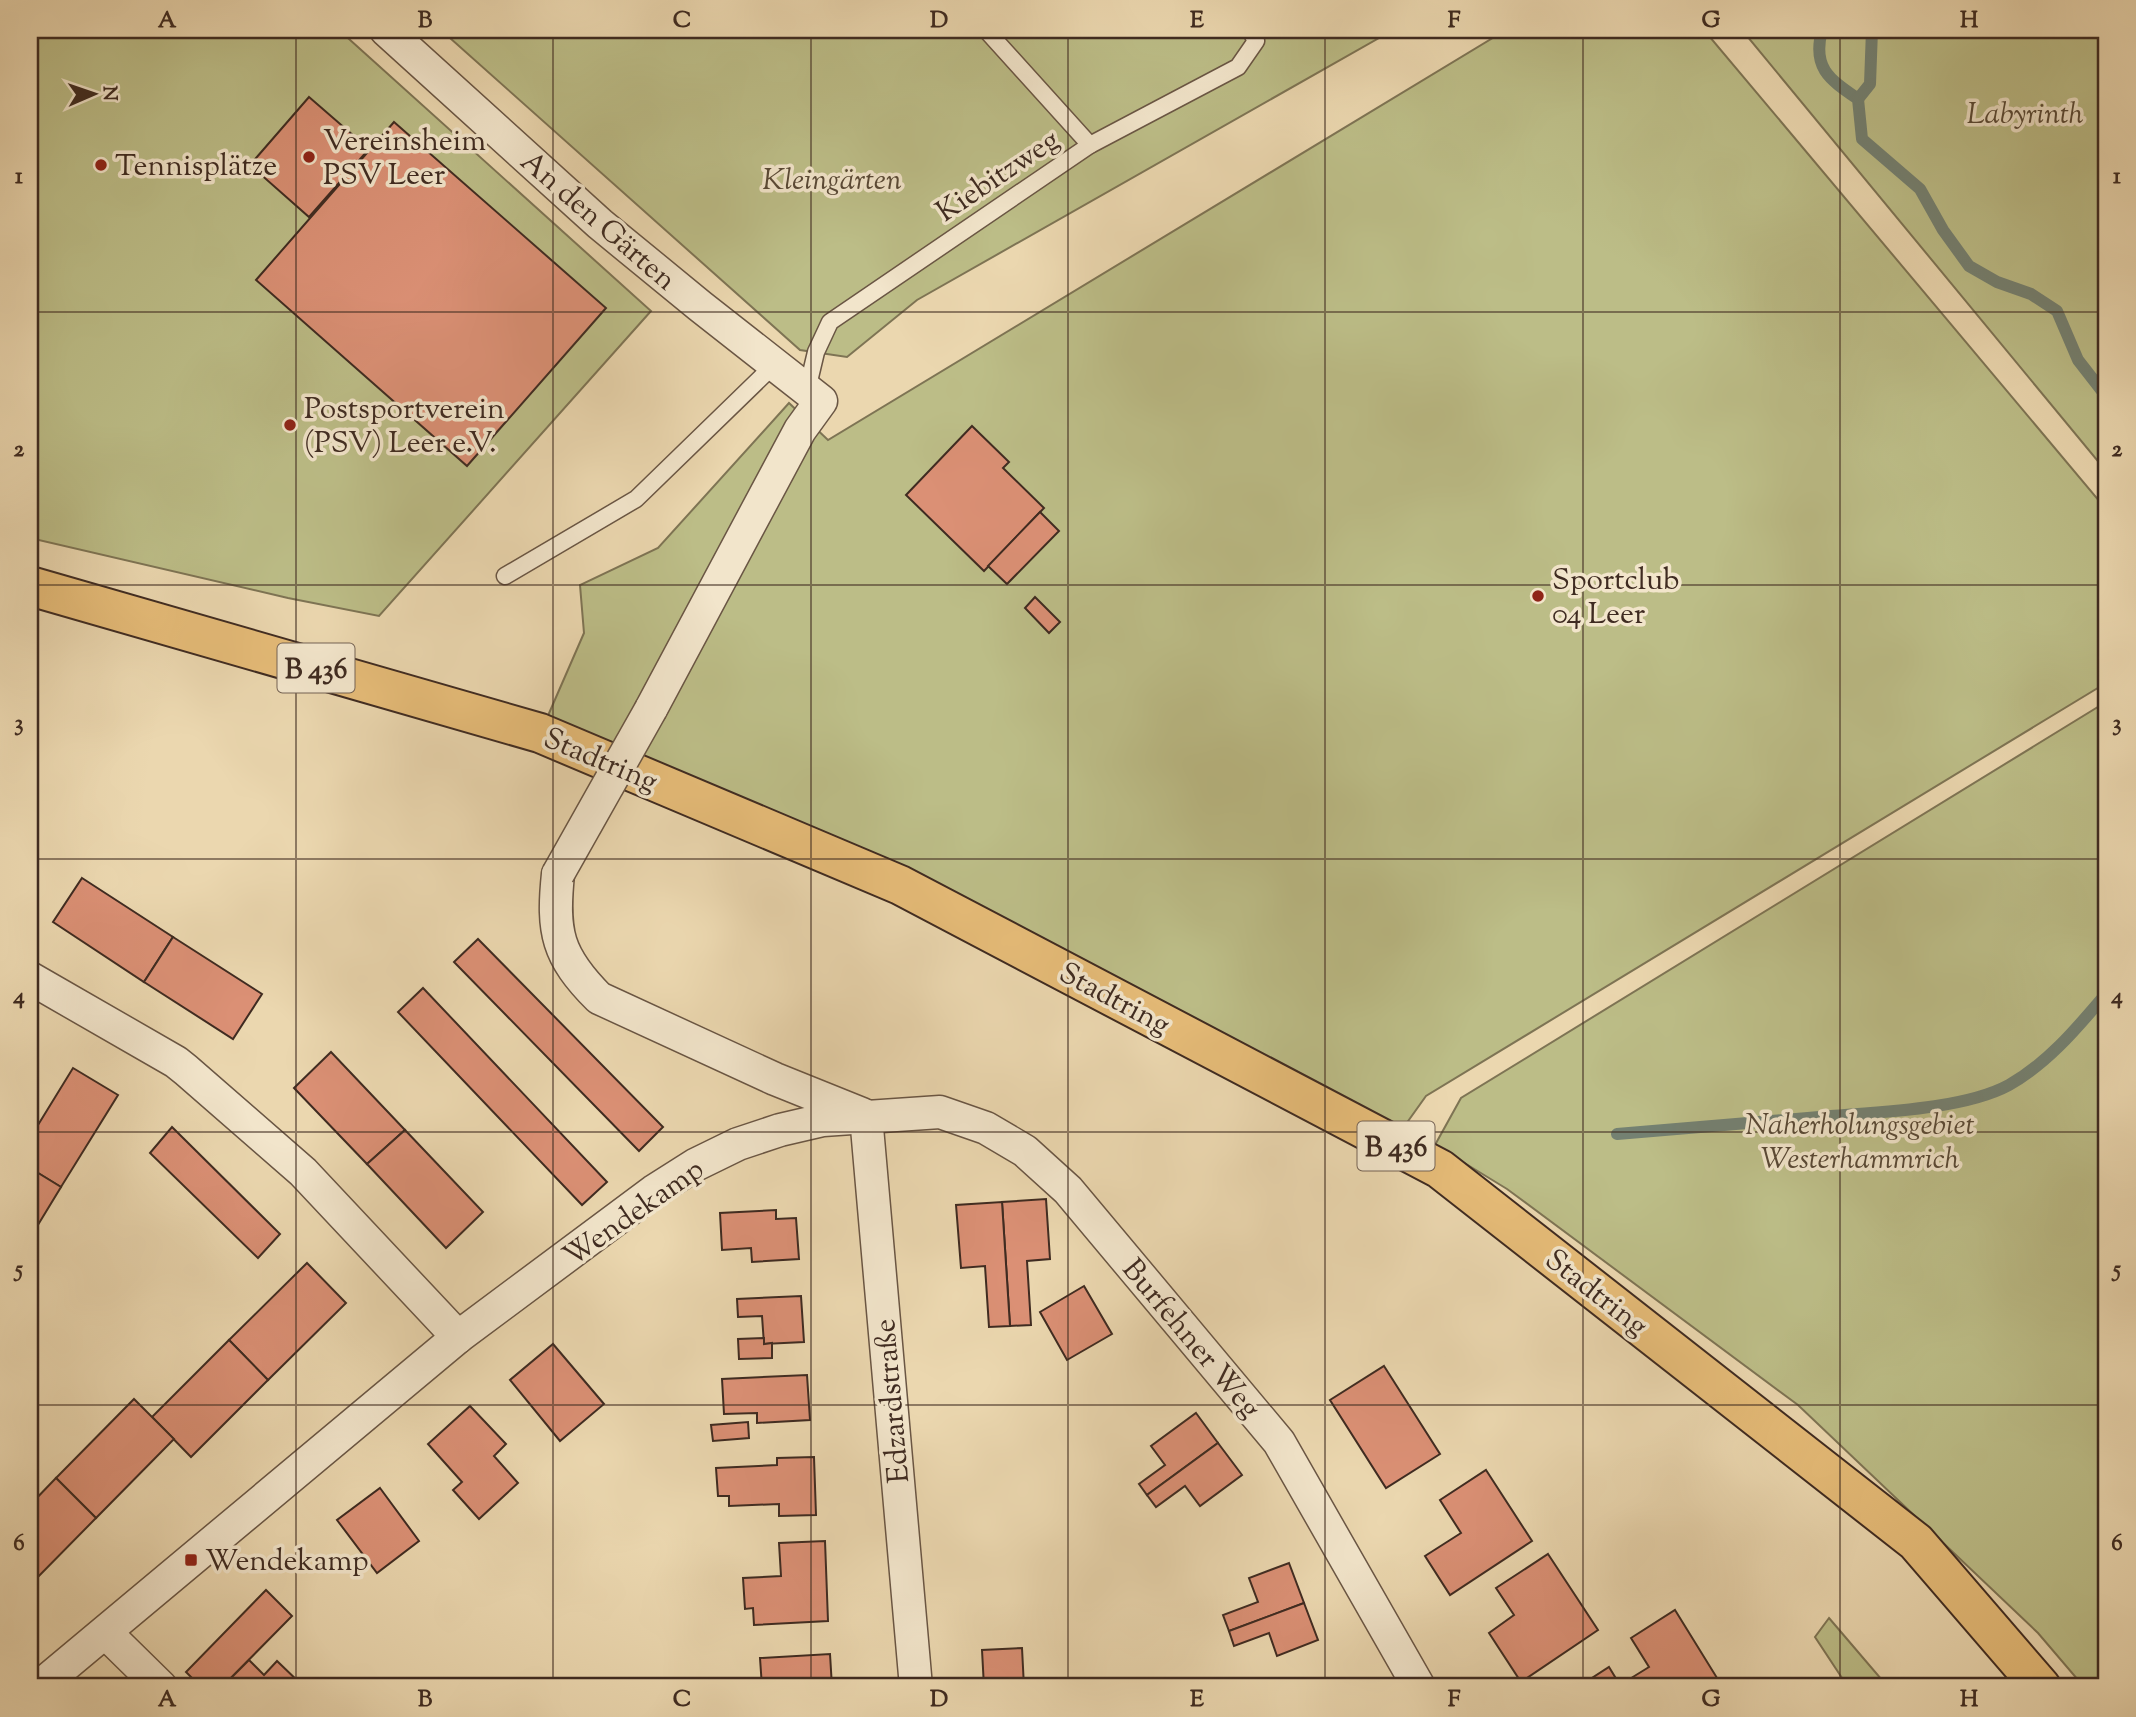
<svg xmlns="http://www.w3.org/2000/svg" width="2136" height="1717" font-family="'Sorts Mill Goudy',serif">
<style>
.green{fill:#bcbd87;stroke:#7e7454;stroke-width:2}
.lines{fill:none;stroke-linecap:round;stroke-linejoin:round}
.stream{stroke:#748172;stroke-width:12}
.building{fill:#db9075;stroke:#3f2b21;stroke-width:2}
.lane-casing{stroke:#6a5644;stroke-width:19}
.street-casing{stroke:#6a5644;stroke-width:35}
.highway-casing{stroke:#3f2b21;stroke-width:42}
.lane{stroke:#f2e5cb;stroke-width:16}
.street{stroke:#f2e5cb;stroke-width:32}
.highway{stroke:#e6bc78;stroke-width:38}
.street-bridge-casing{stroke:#6a5644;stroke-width:35;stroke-linecap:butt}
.street-bridge{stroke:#f2e5cb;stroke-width:32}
.grid{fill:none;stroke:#3f2b21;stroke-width:2;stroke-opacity:0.55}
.poi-dot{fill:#8f2418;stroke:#f2e5cb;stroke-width:2.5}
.labels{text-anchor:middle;stroke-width:7;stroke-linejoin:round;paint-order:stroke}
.shield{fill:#f2e5cb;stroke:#756354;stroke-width:2}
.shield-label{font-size:28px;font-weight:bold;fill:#3f2b21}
.park-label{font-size:30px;font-style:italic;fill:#584835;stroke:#f2e5cb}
.poi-label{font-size:30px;fill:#3f2b21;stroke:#f2e5cb;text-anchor:start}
.street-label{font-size:30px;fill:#3f2b21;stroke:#f2e5cb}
.neatline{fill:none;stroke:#3f2b21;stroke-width:2.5}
.grid-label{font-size:23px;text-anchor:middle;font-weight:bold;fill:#3f2b21}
</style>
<rect width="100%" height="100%" fill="#ebd7af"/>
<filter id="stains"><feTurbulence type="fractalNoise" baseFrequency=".00286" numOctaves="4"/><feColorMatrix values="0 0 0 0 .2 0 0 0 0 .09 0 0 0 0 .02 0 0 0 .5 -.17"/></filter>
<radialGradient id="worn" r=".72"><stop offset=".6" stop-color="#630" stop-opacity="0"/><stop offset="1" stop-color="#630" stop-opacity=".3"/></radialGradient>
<g class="green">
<polygon points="30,30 339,30 651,311 379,616 288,598 30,538"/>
<polygon points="441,30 1393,30 917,300 847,357 800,350"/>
<polygon points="1506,30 1704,30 2106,509 2106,683 1426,1096 1381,1159 896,898 533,750 584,633 580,585 658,548 789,403 828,440"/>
<polygon points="1742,30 2106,30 2106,471"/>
<polygon points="2106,702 2106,1687 2084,1687 2038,1633 1798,1405 1507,1189 1435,1145 1461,1098"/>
<polygon points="1829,1618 1888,1687 1848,1687 1815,1637"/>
</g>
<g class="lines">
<g class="stream">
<path d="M 1822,30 C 1812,68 1829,79 1858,99 L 1862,139 L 1920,189 L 1943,230 L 1969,266 L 1997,282 L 2031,294 L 2057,311 L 2078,360 L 2106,396"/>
<polyline points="1858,99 1870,84 1872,30"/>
<path d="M 1617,1134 C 1688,1128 1760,1122 1831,1116 C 1881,1112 1965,1109 2009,1085 C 2048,1063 2077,1028 2106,994"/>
</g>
</g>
<g class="building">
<polygon points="309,97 369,149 309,217 250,165"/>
<polygon points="394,122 606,308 467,466 256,280"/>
<polygon points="972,426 1009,462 1003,468 1044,508 984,571 906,495"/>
<polygon points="1040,512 1059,531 1007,584 988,566"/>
<polygon points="1035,597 1060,622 1049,633 1025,608"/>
<polygon points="82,878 173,937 144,982 53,922"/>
<polygon points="173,937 262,994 233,1039 144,982"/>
<polygon points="478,939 663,1127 639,1151 454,962"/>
<polygon points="423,988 607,1182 582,1205 398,1012"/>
<polygon points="331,1052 405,1130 367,1164 294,1088"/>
<polygon points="73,1068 118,1095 61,1187 30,1168 30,1138"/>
<polygon points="172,1127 280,1234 258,1258 150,1153"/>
<polygon points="405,1130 483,1212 446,1248 367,1164"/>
<polygon points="30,1168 61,1187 30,1238"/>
<polygon points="1046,1199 1050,1259 1027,1261 1031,1325 1010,1326 1002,1202"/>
<polygon points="1002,1202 1010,1326 989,1327 985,1266 961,1268 956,1205"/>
<polygon points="776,1210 776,1219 796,1218 799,1259 752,1262 751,1248 722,1250 720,1213"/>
<polygon points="307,1263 346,1303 268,1380 229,1340"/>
<polygon points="1084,1286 1112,1334 1067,1360 1040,1312"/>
<polygon points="801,1296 804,1342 764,1344 762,1316 738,1317 737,1299"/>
<polygon points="764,1338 764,1344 772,1343 772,1358 739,1359 738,1339"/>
<polygon points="229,1340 268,1380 191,1457 152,1417"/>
<polygon points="553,1344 604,1404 560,1441 510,1380"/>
<polygon points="1384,1366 1440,1454 1386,1488 1330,1400"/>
<polygon points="807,1375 810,1420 757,1423 757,1413 724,1414 722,1379"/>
<polygon points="134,1399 174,1439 96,1518 56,1478"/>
<polygon points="470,1406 506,1444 494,1456 518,1483 479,1519 453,1490 462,1482 428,1444"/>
<polygon points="1196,1413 1218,1443 1147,1495 1139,1484 1165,1465 1151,1446"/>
<polygon points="748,1422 749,1438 713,1441 711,1425"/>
<polygon points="1218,1443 1242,1475 1200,1506 1185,1486 1156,1507 1147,1495"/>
<polygon points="814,1457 816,1515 779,1516 779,1504 729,1506 729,1496 718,1496 716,1468 777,1465 777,1458"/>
<polygon points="1486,1470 1532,1541 1450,1595 1425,1556 1461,1533 1440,1500"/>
<polygon points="56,1478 96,1518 30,1585 30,1505"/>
<polygon points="380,1488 419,1541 377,1573 337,1520"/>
<polygon points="825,1541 828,1621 754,1625 753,1608 745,1609 743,1578 781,1576 779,1543"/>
<polygon points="1548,1554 1598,1630 1521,1682 1489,1633 1514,1615 1496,1588"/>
<polygon points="1289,1563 1304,1603 1229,1631 1223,1615 1258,1602 1249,1578"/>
<polygon points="266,1590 292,1616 222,1687 201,1687 186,1672"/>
<polygon points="1304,1603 1318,1640 1277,1656 1269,1633 1234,1646 1229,1631"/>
<polygon points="1675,1610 1722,1686 1721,1687 1632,1687 1628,1680 1649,1667 1631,1638"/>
<polygon points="1022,1648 1024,1687 984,1687 982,1650"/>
<polygon points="830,1654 832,1687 762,1687 760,1658"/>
<polygon points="249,1660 264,1675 277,1661 302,1685 300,1687 222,1687"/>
<polygon points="1609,1667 1620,1685 1628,1680 1632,1687 1578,1687"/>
</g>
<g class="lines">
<defs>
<g id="lane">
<polyline points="986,30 1090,145"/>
<polyline points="807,390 816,352 830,322 1090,145 1238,67 1256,41 1250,30"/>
<polyline points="505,576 636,499 775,364"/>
</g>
<g id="street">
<polyline points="386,30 600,224 700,306 821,401 800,430 651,709"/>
<path d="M 558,874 C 552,932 557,956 599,998 L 775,1079 L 862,1114"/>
<polyline points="30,978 176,1062 186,1070 303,1172 458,1337"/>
<polyline points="866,1116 916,1687"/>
<polyline points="106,1633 161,1687"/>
<polyline points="39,1687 458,1337 654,1191 695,1165 738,1144 780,1130 823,1120 940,1112 986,1128 1025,1151 1068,1190 1279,1442 1419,1687"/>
</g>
<polyline id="highway" points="30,586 540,733 900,885 1440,1169 1916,1542 2041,1687"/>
</defs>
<use href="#lane" class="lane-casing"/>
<use href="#street" class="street-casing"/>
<use href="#highway" class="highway-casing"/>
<use href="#lane" class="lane"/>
<use href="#street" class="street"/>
<use href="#highway" class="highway"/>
<defs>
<polyline id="street-bridge" points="558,874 651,709"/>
</defs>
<use href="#street-bridge" class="street-bridge-casing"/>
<use href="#street-bridge" class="street-bridge"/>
</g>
<path class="grid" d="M 296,30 L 296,1687M 553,30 L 553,1687M 811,30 L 811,1687M 1068,30 L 1068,1687M 1325,30 L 1325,1687M 1583,30 L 1583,1687M 1840,30 L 1840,1687M 30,312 L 2106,312M 30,585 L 2106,585M 30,859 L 2106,859M 30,1132 L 2106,1132M 30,1405 L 2106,1405"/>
<g class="poi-dot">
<circle cx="309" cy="157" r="7"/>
<circle cx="101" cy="165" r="7"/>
<circle cx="290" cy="425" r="7"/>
<circle cx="1538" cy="596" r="7"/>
<rect x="184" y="1553" width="14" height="14" rx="3.5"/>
</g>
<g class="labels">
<g class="shield">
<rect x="277.5" y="643.5" width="77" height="49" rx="5"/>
<rect x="1357.5" y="1121.5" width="77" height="49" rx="5"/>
</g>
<g class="shield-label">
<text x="316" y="678">B 436</text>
<text x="1396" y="1156">B 436</text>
</g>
<g class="park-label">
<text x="2025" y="123">Labyrinth</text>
<text x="832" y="189">Kleingärten</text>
<text x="1860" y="1134">Naherholungsgebiet<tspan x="1860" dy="34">Westerhammrich</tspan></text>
</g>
<g class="poi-label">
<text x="323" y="150">Vereinsheim<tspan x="323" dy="34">PSV Leer</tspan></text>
<text x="115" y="175">Tennisplätze</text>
<text x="304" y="418">Postsportverein<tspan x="304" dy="34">(PSV) Leer e.V.</tspan></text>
<text x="1552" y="589">Sportclub<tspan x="1552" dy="34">04 Leer</tspan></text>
<text x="205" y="1570">Wendekamp</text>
</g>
<g class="street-label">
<text transform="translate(997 175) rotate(-34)" y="10">Kiebitzweg</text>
<text transform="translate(599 220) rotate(41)" y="10">An den Gärten</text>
<text transform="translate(601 759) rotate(23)" y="10">Stadtring</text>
<text transform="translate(1115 998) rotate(28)" y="10">Stadtring</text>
<text transform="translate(633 1212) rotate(-35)" y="10">Wendekamp</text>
<text transform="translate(1597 1292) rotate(38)" y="10">Stadtring</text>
<text transform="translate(1192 1338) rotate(50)" y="10">Burfehner Weg</text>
<text transform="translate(891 1401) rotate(-95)" y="10">Edzardstraße</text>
</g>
</g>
<rect width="2136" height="1717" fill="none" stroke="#ebd7af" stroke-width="77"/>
<g transform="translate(94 94) rotate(88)" stroke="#f2e5cb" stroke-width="5" paint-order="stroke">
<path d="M0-5L12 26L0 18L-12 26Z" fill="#3f2b21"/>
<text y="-10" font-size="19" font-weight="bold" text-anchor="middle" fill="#3f2b21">N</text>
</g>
<rect x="38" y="38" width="2060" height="1640" class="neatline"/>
<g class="grid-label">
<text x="167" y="27">A</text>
<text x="425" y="27">B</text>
<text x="682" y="27">C</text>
<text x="939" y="27">D</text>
<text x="1197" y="27">E</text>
<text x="1454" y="27">F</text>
<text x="1711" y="27">G</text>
<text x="1969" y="27">H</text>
<text x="19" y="183">1</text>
<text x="2117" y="183">1</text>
<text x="19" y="456">2</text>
<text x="2117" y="456">2</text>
<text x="19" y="730">3</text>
<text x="2117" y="730">3</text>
<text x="19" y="1003">4</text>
<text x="2117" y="1003">4</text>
<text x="19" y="1276">5</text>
<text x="2117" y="1276">5</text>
<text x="19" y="1550">6</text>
<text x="2117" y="1550">6</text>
<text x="167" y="1706">A</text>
<text x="425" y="1706">B</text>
<text x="682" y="1706">C</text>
<text x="939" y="1706">D</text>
<text x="1197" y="1706">E</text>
<text x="1454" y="1706">F</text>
<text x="1711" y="1706">G</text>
<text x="1969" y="1706">H</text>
</g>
<rect width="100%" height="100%" filter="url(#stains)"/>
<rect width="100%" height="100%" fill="url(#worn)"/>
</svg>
